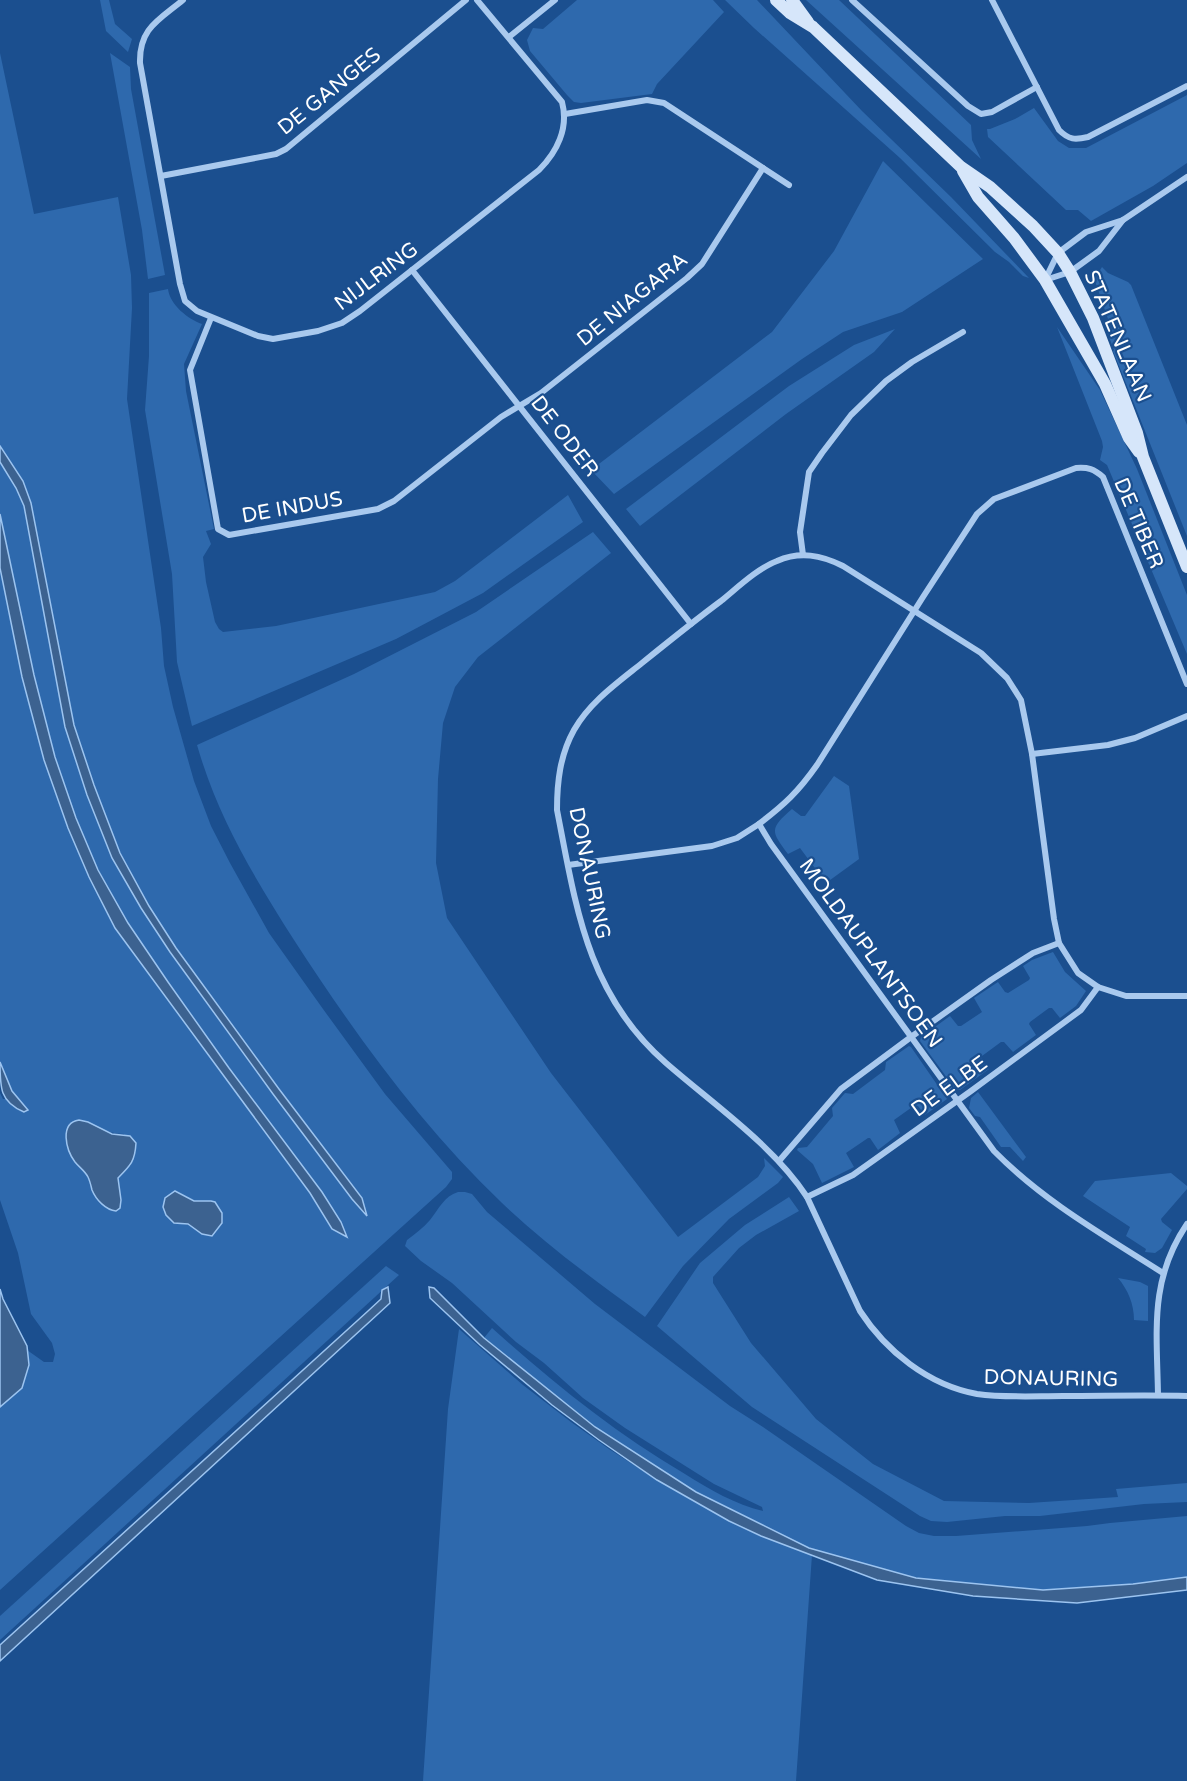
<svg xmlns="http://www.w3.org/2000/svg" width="1187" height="1781" font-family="'Varela Round',sans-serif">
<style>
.green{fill:#2e69ad;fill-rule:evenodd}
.water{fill:#3c6290;stroke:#9cc4f0;stroke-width:1.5}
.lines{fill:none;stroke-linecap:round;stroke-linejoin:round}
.minor{stroke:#a9c9ee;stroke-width:6}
.secondary{stroke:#d6e6fa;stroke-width:12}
.labels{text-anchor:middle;stroke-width:4.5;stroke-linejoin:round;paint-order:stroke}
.street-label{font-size:21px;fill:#fff;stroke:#1b4f8f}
</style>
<rect width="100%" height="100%" fill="#1b4f8f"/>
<g class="green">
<polygon points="100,0 109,0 115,24 132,39 128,52 106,31"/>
<polygon points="577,0 713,0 724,12 657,84 652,94 581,103 574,102 567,95 530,51 527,40 533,28 543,29"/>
<polygon points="725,0 757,0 862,111 951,197 1029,278 1023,276 1009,262 995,252 900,158 754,28"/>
<polygon points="806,0 839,0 971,125 972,140 981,159"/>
<path d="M 0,53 L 34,214 L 118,197 L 131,275 L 132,308 L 127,399 L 161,628 L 164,666 L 173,707 L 194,781 L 211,826 L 230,863 L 269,933 L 323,1009 L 385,1094 L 452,1172 L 452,1179 L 446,1187 L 0,1590 L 0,1407 L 22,1388 L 29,1365 L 27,1350 L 44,1362 L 53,1362 L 55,1354 L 52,1343 L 31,1314 L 18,1253 L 0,1200 L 0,1093 L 3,1099 L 19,1099 L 12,1091 L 0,1062 L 0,568 L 22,677 L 44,760 L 68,828 L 89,877 L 115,928 L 310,1193 L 332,1229 L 322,1192 L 229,1068 L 168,982 L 128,923 L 98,870 L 76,818 L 55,757 L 34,675 L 0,514 L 0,462 L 16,488 L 24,506 L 65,727 L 87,795 L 112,858 L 141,908 L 170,952 L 273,1094 L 366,1215 L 362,1198 L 279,1089 L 176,948 L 149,906 L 120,853 L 94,785 L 74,725 L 31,503 L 23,481 L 0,446 ZM 79,1120 C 96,1124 106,1134 124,1134 L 131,1165 L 118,1178 L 120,1191 L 90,1182 L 88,1177 ZM 176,1191 L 194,1201 L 211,1201 L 190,1225 L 174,1223 L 166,1215 L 163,1207 Z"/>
<polygon points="110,53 130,67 131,89 165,275 148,279 142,230"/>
<polygon points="1187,95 1187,163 1153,186 1091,221 1078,210 1066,210 988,137 987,129 990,129 1015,119 1034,108 1058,141 1069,148 1086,148"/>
<polygon points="883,161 983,259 902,312 843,332 802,359 614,494 591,470 772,332 834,251"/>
<polygon points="1102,267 1108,273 1128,282 1131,285 1187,425 1187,536 1113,351 1114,350 1103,322 1108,319 1095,281 1097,275"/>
<path d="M 168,289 C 170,305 188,319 202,324 L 184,364 L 186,391 L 214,529 L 206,531 L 211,544 L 203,557 L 206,582 L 215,622 L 219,629 L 223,632 L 276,626 L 435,592 L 455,581 L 568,495 L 583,522 L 483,593 L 396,639 L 192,726 L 177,662 L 172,574 L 145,410 L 149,356 L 149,293 Z"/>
<polygon points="1057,327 1100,390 1137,469 1187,595 1187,654 1107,465 1100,460 1103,447 1102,441"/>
<polygon points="895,329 874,352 786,414 640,526 626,509 789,386 854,345"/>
<path d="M 593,532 L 611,553 L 478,657 L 455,687 L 443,723 L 438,779 L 436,863 L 447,918 L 551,1073 L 678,1237 L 758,1177 L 765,1166 L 764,1158 L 783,1177 L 778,1183 L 729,1219 L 683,1266 L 645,1317 C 596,1281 546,1245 502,1203 C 421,1126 355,1034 294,940 C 254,877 218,818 197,745 L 354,674 L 476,612 Z"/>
<path d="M 834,776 L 849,786 L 859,859 L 826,883 L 800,848 L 788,854 C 771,831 769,829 792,809 L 801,816 L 805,816 Z"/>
<polygon points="1053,952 1065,972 1086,991 1076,1006 1060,1018 1052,1008 1049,1008 1030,1022 1029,1024 1036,1035 1013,1052 1004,1042 1001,1042 982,1056 981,1058 989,1069 960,1090 956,1090 920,1041 921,1037 950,1016 958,1026 961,1026 982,1012 974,998 998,982 1005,992 1008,993 1029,980 1030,978 1023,966 1032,960"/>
<polygon points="909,1046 911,1047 947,1099 925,1115 918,1106 915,1105 894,1120 900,1133 878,1150 870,1138 868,1138 846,1153 854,1167 822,1183 813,1164 797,1150 798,1148 807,1147 833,1116 832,1108 845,1093 853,1094 885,1070 886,1062"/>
<polygon points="978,1092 1026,1157 1023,1161 1010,1147 1001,1147 980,1117 975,1116 969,1108 971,1098"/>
<polygon points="1171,1173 1187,1186 1187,1189 1161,1219 1162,1222 1172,1230 1162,1248 1155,1253 1145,1252 1146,1249 1126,1236 1130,1227 1083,1196 1095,1181"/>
<path d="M 458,1192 L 465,1192 L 472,1194 L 487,1212 L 595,1304 L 730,1406 L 763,1427 L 906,1526 L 919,1533 L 934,1536 L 956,1536 L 1087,1526 L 1110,1523 L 1187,1516 L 1187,1577 L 1133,1584 L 1043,1590 L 916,1578 L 809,1548 L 696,1492 L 595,1427 L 484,1338 L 492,1328 C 552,1382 615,1433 685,1474 C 709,1489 736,1505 763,1511 L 762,1507 L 714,1484 L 625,1428 L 583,1398 L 544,1363 L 516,1342 L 452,1283 L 421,1261 L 405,1246 L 407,1240 C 415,1234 423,1228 430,1220 C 439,1209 444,1196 458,1192 Z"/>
<polygon points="789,1197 799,1211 756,1235 739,1248 713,1277 713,1283 751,1343 816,1419 873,1464 944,1501 1029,1503 1118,1497 1116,1489 1187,1483 1187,1502 1144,1504 1040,1516 1005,1516 947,1522 931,1521 920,1516 752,1407 657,1326 700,1263 745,1225"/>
<polygon points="386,1266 399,1275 0,1640 0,1616"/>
<path d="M 1118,1278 L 1140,1282 L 1148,1286 L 1148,1321 L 1134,1320 C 1134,1304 1128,1290 1118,1278 Z"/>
<polygon points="459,1329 523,1385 571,1422 609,1449 657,1480 729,1521 761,1536 812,1555 796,1781 423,1781 448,1409"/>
</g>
<g class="water">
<polygon points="0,446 23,481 31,503 74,725 94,785 120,853 149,906 176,948 279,1089 362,1198 367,1216 352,1199 273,1094 170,952 141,908 112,858 87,795 65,727 24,506 16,488 0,462"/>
<polygon points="0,514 34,675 55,757 76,818 98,870 128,923 168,982 229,1068 322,1192 341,1222 347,1237 332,1229 310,1193 115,928 89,877 68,828 44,760 22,677 0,568"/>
<path d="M 0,1062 L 12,1091 L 28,1110 L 24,1112 C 0,1102 0,1088 0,1062 Z"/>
<path d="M 79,1120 L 88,1122 L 112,1134 L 130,1136 L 136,1143 C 135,1161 131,1165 118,1178 L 121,1200 L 120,1208 L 116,1211 C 106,1210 96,1200 92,1190 C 91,1186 90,1181 88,1177 C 85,1171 79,1167 75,1162 C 66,1150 59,1123 79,1120 Z"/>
<polygon points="175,1191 194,1201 211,1201 215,1202 222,1213 222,1223 212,1236 202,1234 188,1224 174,1223 166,1215 163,1207 165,1198"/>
<polygon points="388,1287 390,1303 0,1661 0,1645 368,1311 381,1299 382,1290"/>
<polygon points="429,1287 434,1288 484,1338 595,1427 696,1492 809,1548 916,1578 1043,1590 1133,1584 1187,1577 1187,1590 1077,1603 973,1596 877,1580 761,1536 729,1521 657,1480 599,1440 552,1405 480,1345 430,1298"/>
<polygon points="0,1289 3,1299 27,1346 29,1365 22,1388 0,1407"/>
</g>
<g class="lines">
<g class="minor">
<path d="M 183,0 C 159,20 139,28 140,63 L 180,284 L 185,301 L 197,311 L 258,336 L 273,339 L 318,331 L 342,323 L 360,311 L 539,170 C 557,152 569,128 562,102 L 477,0"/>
<polyline points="852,0 968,106 981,114 992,112 1037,87"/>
<path d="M 992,0 L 1059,130 C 1069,140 1075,140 1088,137 L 1187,86"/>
<polyline points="509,37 555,0"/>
<polyline points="763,168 789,185"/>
<polyline points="161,176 276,154 286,149 466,0"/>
<polyline points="412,270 691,624"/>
<polyline points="1045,280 1058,253 1086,232 1123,220 1187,177"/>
<polyline points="1045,280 1070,272 1099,251 1123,220"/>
<polyline points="211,318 190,370 218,529 229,535 378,509 394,501 501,417 541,393 687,278 702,264 763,168 664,103 647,100 565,114"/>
<polyline points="803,555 800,532 809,472 822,453 851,415 886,381 912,362 963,332"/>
<polyline points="1032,754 1108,745 1135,738 1187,716"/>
<path d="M 759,824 C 785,804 798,792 817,765 L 923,597 L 977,514 L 994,499 L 1076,468 C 1088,467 1094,469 1103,477 L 1187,684"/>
<path d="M 568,865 L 712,846 L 737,838 L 759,824 L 771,844 L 994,1151 C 1043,1201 1105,1236 1163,1273"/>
<path d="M 1187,996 L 1126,996 L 1098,987 L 1078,973 L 1059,943 L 1054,919 L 1032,754 L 1021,700 L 1007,678 L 981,653 L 843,566 C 821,555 800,551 777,561 C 758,568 737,588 721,601 C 694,621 668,642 642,663 C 617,683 590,702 574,730 C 560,755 557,782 557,810 C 576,907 587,994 666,1063 C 713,1104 773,1145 807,1197 L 860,1311 C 886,1351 928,1385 977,1394 C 1005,1398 1035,1396 1063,1396 C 1105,1396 1146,1395 1187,1396"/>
<polyline points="779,1161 841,1089 911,1037 991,980 1033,953 1059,943"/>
<polyline points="807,1197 853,1175 971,1091 1081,1010 1098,987"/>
<path d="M 1158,1395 C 1157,1331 1149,1280 1187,1224"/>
</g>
<g class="secondary">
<polyline points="776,0 790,13 813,27 961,167 990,187 1033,226 1058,253 1070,272 1093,318 1137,433 1143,457 1187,567"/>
<polyline points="792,0 808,22"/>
<polyline points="963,171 978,197 1014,238 1045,280 1105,384 1129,438 1139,452"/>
</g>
</g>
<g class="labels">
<g class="street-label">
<text transform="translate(329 91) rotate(-39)" y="7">DE GANGES</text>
<text transform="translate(376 276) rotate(-37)" y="7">NIJLRING</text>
<text transform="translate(632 299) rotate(-39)" y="7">DE NIAGARA</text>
<text transform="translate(1118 336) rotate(67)" y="7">STATENLAAN</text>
<text transform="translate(565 436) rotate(52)" y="7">DE ODER</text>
<text transform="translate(292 507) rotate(-10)" y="7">DE INDUS</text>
<text transform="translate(1139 523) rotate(67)" y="7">DE TIBER</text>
<text transform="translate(590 873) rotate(78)" y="7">DONAURING</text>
<text transform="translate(871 953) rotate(54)" y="7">MOLDAUPLANTSOEN</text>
<text transform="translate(949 1086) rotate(-36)" y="7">DE ELBE</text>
<text transform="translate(1051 1378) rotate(1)" y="7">DONAURING</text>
</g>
</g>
</svg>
